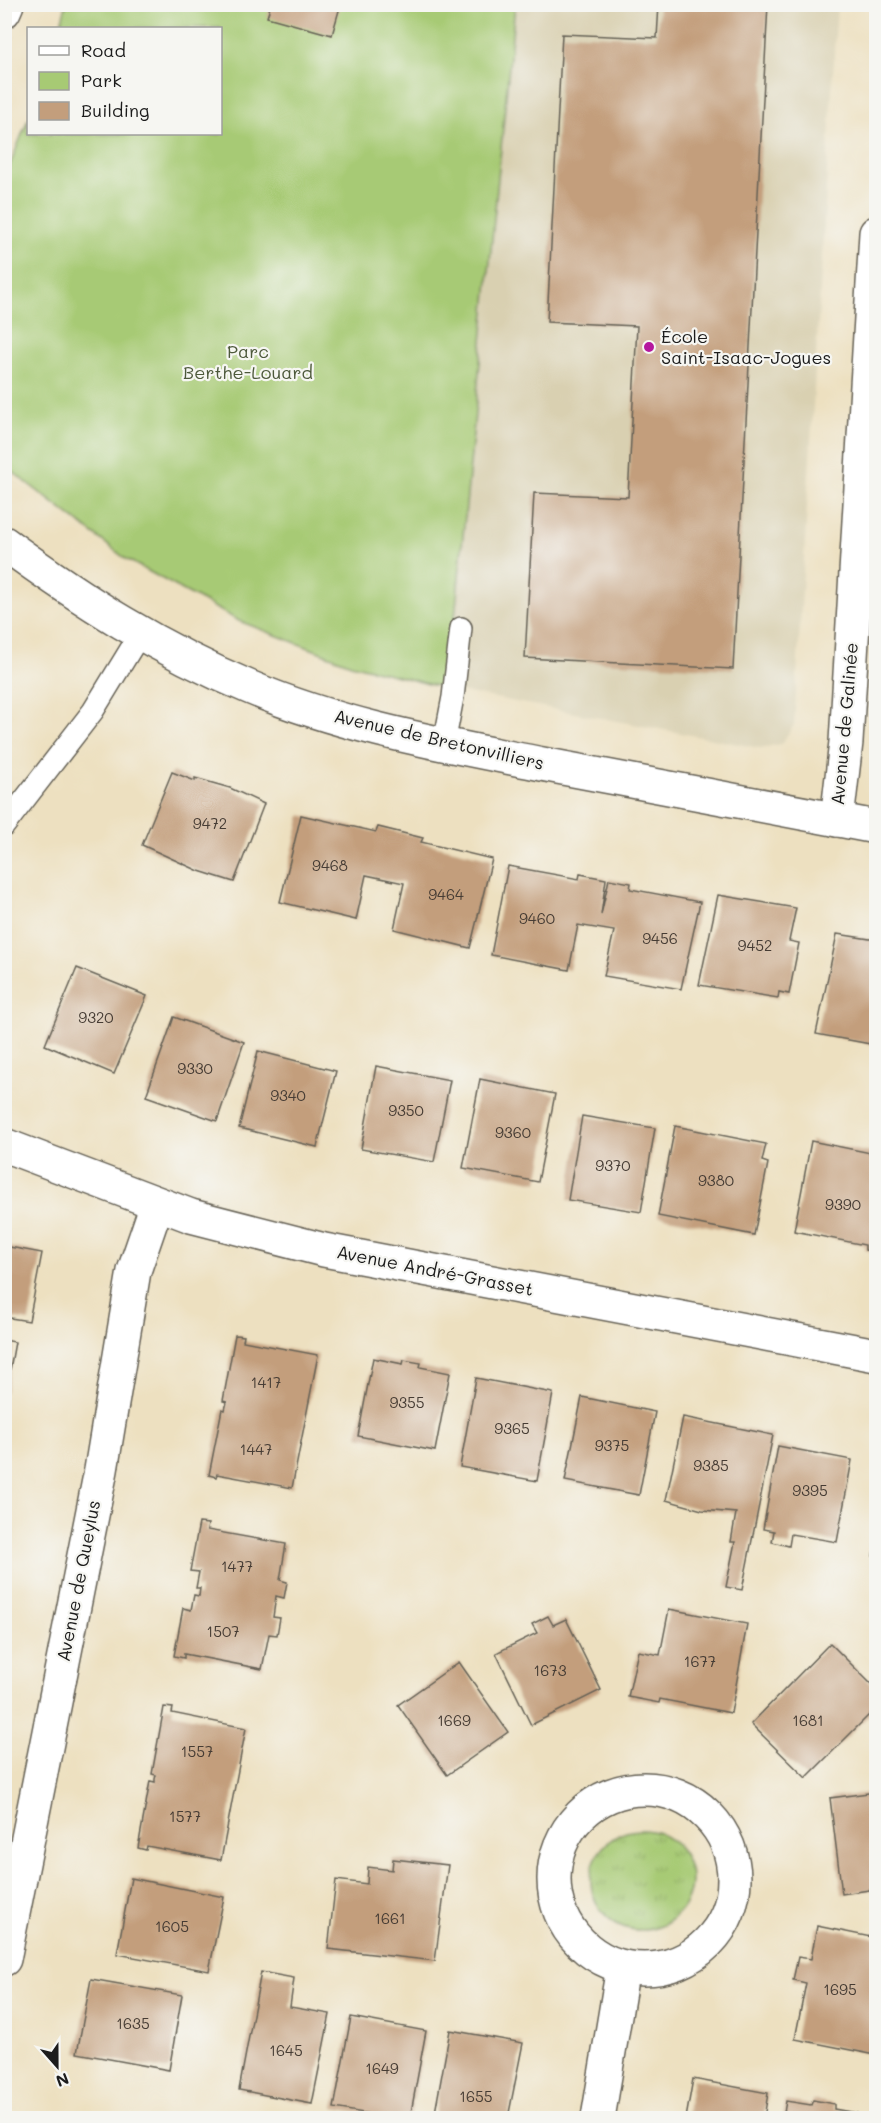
<svg xmlns="http://www.w3.org/2000/svg" width="881" height="2123" font-family="Mali,sans-serif">
<style>
.built{fill:#d9d0b1}
.grass{fill:url(#grass-tufts);stroke:#627348;stroke-width:1.5}
.park{fill:#a7ca74;stroke:#627348;stroke-width:1.5}
.building{fill:#c39e7c}
.lines{fill:none;stroke-linecap:round;stroke-linejoin:round}
.service-casing{stroke:#656155;stroke-width:24}
.minor-casing{stroke:#656155;stroke-width:36}
.service{stroke:#fff;stroke-width:21}
.minor{stroke:#fff;stroke-width:33}
.poi-dot{fill:#b5179e;stroke:#f6f6f2;stroke-width:2}
.labels{text-anchor:middle;stroke-width:4.5;stroke-linejoin:round;paint-order:stroke}
.number-label{font-size:15px;fill:#463c34}
.poi-label{font-size:18px;fill:#1c1c1c;stroke:#f6f6f2;text-anchor:start}
.park-label{font-size:18px;fill:#4d593b;stroke:#f6f6f2}
.street-label{font-size:18px;fill:#1c1c1c;stroke:#f6f6f2}
</style>
<defs>
<pattern id="grass-tufts" width="24" height="20" patternUnits="userSpaceOnUse" patternTransform="scale(1.5)"><rect width="24" height="20" fill="#a7ca74"/><path d="M3 7l-1-3M5 7V3M7 7l1-3M15 17l-1-3M17 17v-4M19 17l1-3" fill="none" stroke="#8fad64"/></pattern>
</defs>
<rect width="100%" height="100%" fill="#f6f6f2"/>
<filter id="ink" filterUnits="userSpaceOnUse"><feTurbulence type="fractalNoise" baseFrequency=".0167" numOctaves="2"/><feDisplacementMap in="SourceGraphic" scale="12" xChannelSelector="R" yChannelSelector="G"/><feConvolveMatrix kernelMatrix="1 2 1 2 8 2 1 2 1" color-interpolation-filters="sRGB"/></filter>
<filter id="wash" filterUnits="userSpaceOnUse"><feTurbulence type="fractalNoise" baseFrequency=".008" numOctaves="4" result="noise"/><feDisplacementMap in="SourceGraphic" scale="24" xChannelSelector="R" yChannelSelector="G"/><feGaussianBlur stdDeviation="1.35" result="paint"/><feColorMatrix in="noise" values="0 0 0 0 0 0 0 0 0 0 0 0 0 0 0 0 0 1.4 0 .05"/><feComposite in="paint" operator="in"/></filter>
<g filter="url(#wash)">
<rect width="100%" height="100%" fill="#ede0c0"/>
<polygon class="built" points="515,5 837,5 794,725 781,744 760,748 448,689"/>
<circle class="grass" cx="641" cy="1880" r="50"/>
<polygon class="park" points="66,5 515,5 448,689 351,664 239,621 126,559 5,466 4,180 28,119 28,134 220,134 220,28 60,28"/>
<g id="blocks">
<g class="building">
<polygon points="271,4 331,4 340,7 332,35 267,17"/>
<polygon points="659,4 768,4 733,669 525,658 534,493 628,497 637,326 547,322 562,34 657,38"/>
<polygon points="172,772 195,781 195,778 230,788 264,804 234,882 199,871 142,845"/>
<polygon points="301,815 376,832 378,827 423,838 421,842 492,859 470,948 394,929 404,883 366,875 356,920 280,902"/>
<polygon points="508,866 579,879 580,874 606,879 601,915 609,879 631,883 630,889 700,902 681,989 604,976 614,931 578,925 569,970 491,955"/>
<polygon points="718,895 796,908 789,941 799,943 789,994 779,992 778,998 699,985"/>
<polygon points="837,934 876,940 876,1045 816,1034"/>
<polygon points="77,968 147,996 114,1074 45,1045"/>
<polygon points="174,1017 244,1042 217,1121 146,1096"/>
<polygon points="258,1051 336,1071 317,1147 239,1128"/>
<polygon points="376,1066 450,1080 434,1162 361,1149"/>
<polygon points="480,1079 555,1094 538,1182 463,1168"/>
<polygon points="582,1116 655,1128 641,1212 568,1200"/>
<polygon points="675,1126 766,1144 762,1161 768,1163 754,1235 658,1216"/>
<polygon points="811,1141 876,1154 876,1252 865,1250 865,1245 794,1231"/>
<polygon points="4,1246 42,1253 29,1321 4,1317"/>
<polygon points="235,1335 244,1336 243,1341 318,1355 292,1488 217,1474 216,1477 209,1475 222,1409 225,1410 227,1402 223,1401"/>
<polygon points="4,1340 15,1342 6,1392 4,1392"/>
<polygon points="373,1358 403,1364 404,1360 421,1363 420,1367 450,1373 435,1451 358,1436"/>
<polygon points="476,1378 553,1393 537,1481 460,1467"/>
<polygon points="582,1397 655,1412 639,1495 565,1481"/>
<polygon points="683,1417 773,1435 742,1590 726,1587 735,1542 731,1542 736,1513 702,1510 666,1500"/>
<polygon points="778,1446 852,1460 837,1542 791,1534 789,1546 772,1542 774,1531 763,1529"/>
<polygon points="199,1523 208,1524 207,1530 286,1544 280,1580 287,1582 284,1598 276,1596 273,1617 280,1618 277,1635 269,1634 262,1669 184,1654 184,1658 174,1656 183,1608 191,1610 194,1595 199,1596 200,1588 196,1588 199,1572 190,1571"/>
<polygon points="875,1542 876,1542 876,1556 873,1556"/>
<polygon points="669,1609 747,1624 731,1713 660,1699 659,1703 628,1697 638,1651 660,1655"/>
<polygon points="548,1616 553,1625 566,1619 601,1690 531,1725 496,1653 537,1633 532,1624"/>
<polygon points="830,1643 876,1689 876,1708 806,1778 751,1724"/>
<polygon points="459,1662 508,1732 447,1775 398,1705"/>
<polygon points="164,1707 173,1708 172,1713 246,1728 221,1860 147,1846 146,1850 138,1848 150,1781 155,1782 155,1779 156,1775 152,1774"/>
<polygon points="876,1792 876,1889 842,1894 830,1798"/>
<polygon points="393,1859 448,1865 435,1961 328,1949 336,1880 367,1884 368,1867 392,1870"/>
<polygon points="131,1878 224,1897 209,1971 117,1954"/>
<polygon points="817,1926 876,1938 876,1979 870,2014 876,2015 876,2055 795,2039 806,1983 793,1980 798,1957 811,1959"/>
<polygon points="261,1972 294,1978 290,2007 330,2014 312,2104 239,2090"/>
<polygon points="91,1979 182,1995 169,2070 77,2053"/>
<polygon points="351,2017 426,2031 410,2118 393,2118 334,2108"/>
<polygon points="450,2030 523,2043 508,2118 434,2118"/>
<polygon points="693,2079 768,2093 764,2118 686,2118"/>
<polygon points="813,2100 834,2104 834,2109 857,2113 856,2118 783,2118 786,2101 811,2105"/>
</g>
</g>
</g>
<g filter="url(#ink)">
<use href="#blocks" fill-opacity="0" stroke="#656155" stroke-width="1.5"/>
<g class="lines">
<defs>
<g id="service">
<polyline points="444,744 453,697 461,628"/>
<polyline points="4,826 93,711 140,634"/>
</g>
<g id="minor">
<polyline points="4,11 7,4"/>
<path d="M 4,543 C 82,600 160,650 249,687 C 343,727 442,744 542,764 C 653,785 765,806 876,827"/>
<polyline points="837,820 846,742 876,233"/>
<polyline points="4,1145 191,1216 324,1250 876,1355"/>
<circle cx="644" cy="1879" r="90"/>
<polyline points="4,1959 101,1470 134,1271 157,1204"/>
<polyline points="598,2118 623,1967"/>
</g>
</defs>
<use href="#service" class="service-casing"/>
<use href="#minor" class="minor-casing"/>
<use href="#service" class="service"/>
<use href="#minor" class="minor"/>
</g>
</g>
<circle class="poi-dot" cx="649" cy="347" r="6"/>
<g class="labels">
<g class="number-label">
<text x="210" y="829">9472</text>
<text x="330" y="871">9468</text>
<text x="446" y="900">9464</text>
<text x="537" y="924">9460</text>
<text x="660" y="944">9456</text>
<text x="755" y="951">9452</text>
<text x="96" y="1023">9320</text>
<text x="195" y="1074">9330</text>
<text x="288" y="1101">9340</text>
<text x="406" y="1116">9350</text>
<text x="513" y="1138">9360</text>
<text x="613" y="1171">9370</text>
<text x="716" y="1186">9380</text>
<text x="843" y="1210">9390</text>
<text x="266" y="1388">1417</text>
<text x="407" y="1408">9355</text>
<text x="512" y="1434">9365</text>
<text x="612" y="1451">9375</text>
<text x="256" y="1455">1447</text>
<text x="711" y="1471">9385</text>
<text x="810" y="1496">9395</text>
<text x="237" y="1572">1477</text>
<text x="223" y="1637">1507</text>
<text x="700" y="1667">1677</text>
<text x="550" y="1676">1673</text>
<text x="454" y="1726">1669</text>
<text x="808" y="1726">1681</text>
<text x="197" y="1757">1557</text>
<text x="185" y="1822">1577</text>
<text x="390" y="1924">1661</text>
<text x="172" y="1932">1605</text>
<text x="840" y="1995">1695</text>
<text x="133" y="2029">1635</text>
<text x="286" y="2056">1645</text>
<text x="382" y="2074">1649</text>
<text x="476" y="2102">1655</text>
</g>
<g class="poi-label">
<text x="661" y="343">École<tspan x="661" dy="21">Saint-Isaac-Jogues</tspan></text>
</g>
<g class="park-label">
<text x="248" y="358">Parc<tspan x="248" dy="21">Berthe-Louard</tspan></text>
</g>
<g class="street-label">
<text transform="translate(845 724) rotate(-85)" y="6">Avenue de Galinée</text>
<text transform="translate(439 740) rotate(13)" y="6">Avenue de Bretonvilliers</text>
<text transform="translate(435 1271) rotate(11)" y="6">Avenue André-Grasset</text>
<text transform="translate(79 1581) rotate(-79)" y="6">Avenue de Queylus</text>
</g>
</g>
<rect width="881" height="2123" fill="none" stroke="#f6f6f2" stroke-width="24"/>
<rect x="27" y="27" width="195" height="108" fill="#f6f6f2" stroke="#9f9f9c" stroke-width="1.5"/>
<rect x="39" y="46" width="30" height="9" fill="#ffffff" stroke="#9f9f9c" stroke-width="1.5"/>
<text x="81" y="57" font-size="18" fill="#1c1c1c">Road</text>
<rect x="39" y="72" width="30" height="18" fill="#a7ca74" stroke="#9f9f9c" stroke-width="1.5"/>
<text x="81" y="87" font-size="18" fill="#1c1c1c">Park</text>
<rect x="39" y="102" width="30" height="18" fill="#c39e7c" stroke="#9f9f9c" stroke-width="1.5"/>
<text x="81" y="117" font-size="18" fill="#1c1c1c">Building</text>
<g transform="translate(57 2066) rotate(159)" stroke="#f6f6f2" stroke-width="4.5" paint-order="stroke">
<path d="M0-4.5L10 22L0 15L-10 22Z" fill="#1c1c1c"/>
<text y="-9" font-size="16" font-weight="bold" text-anchor="middle" fill="#1c1c1c">N</text>
</g>
</svg>
